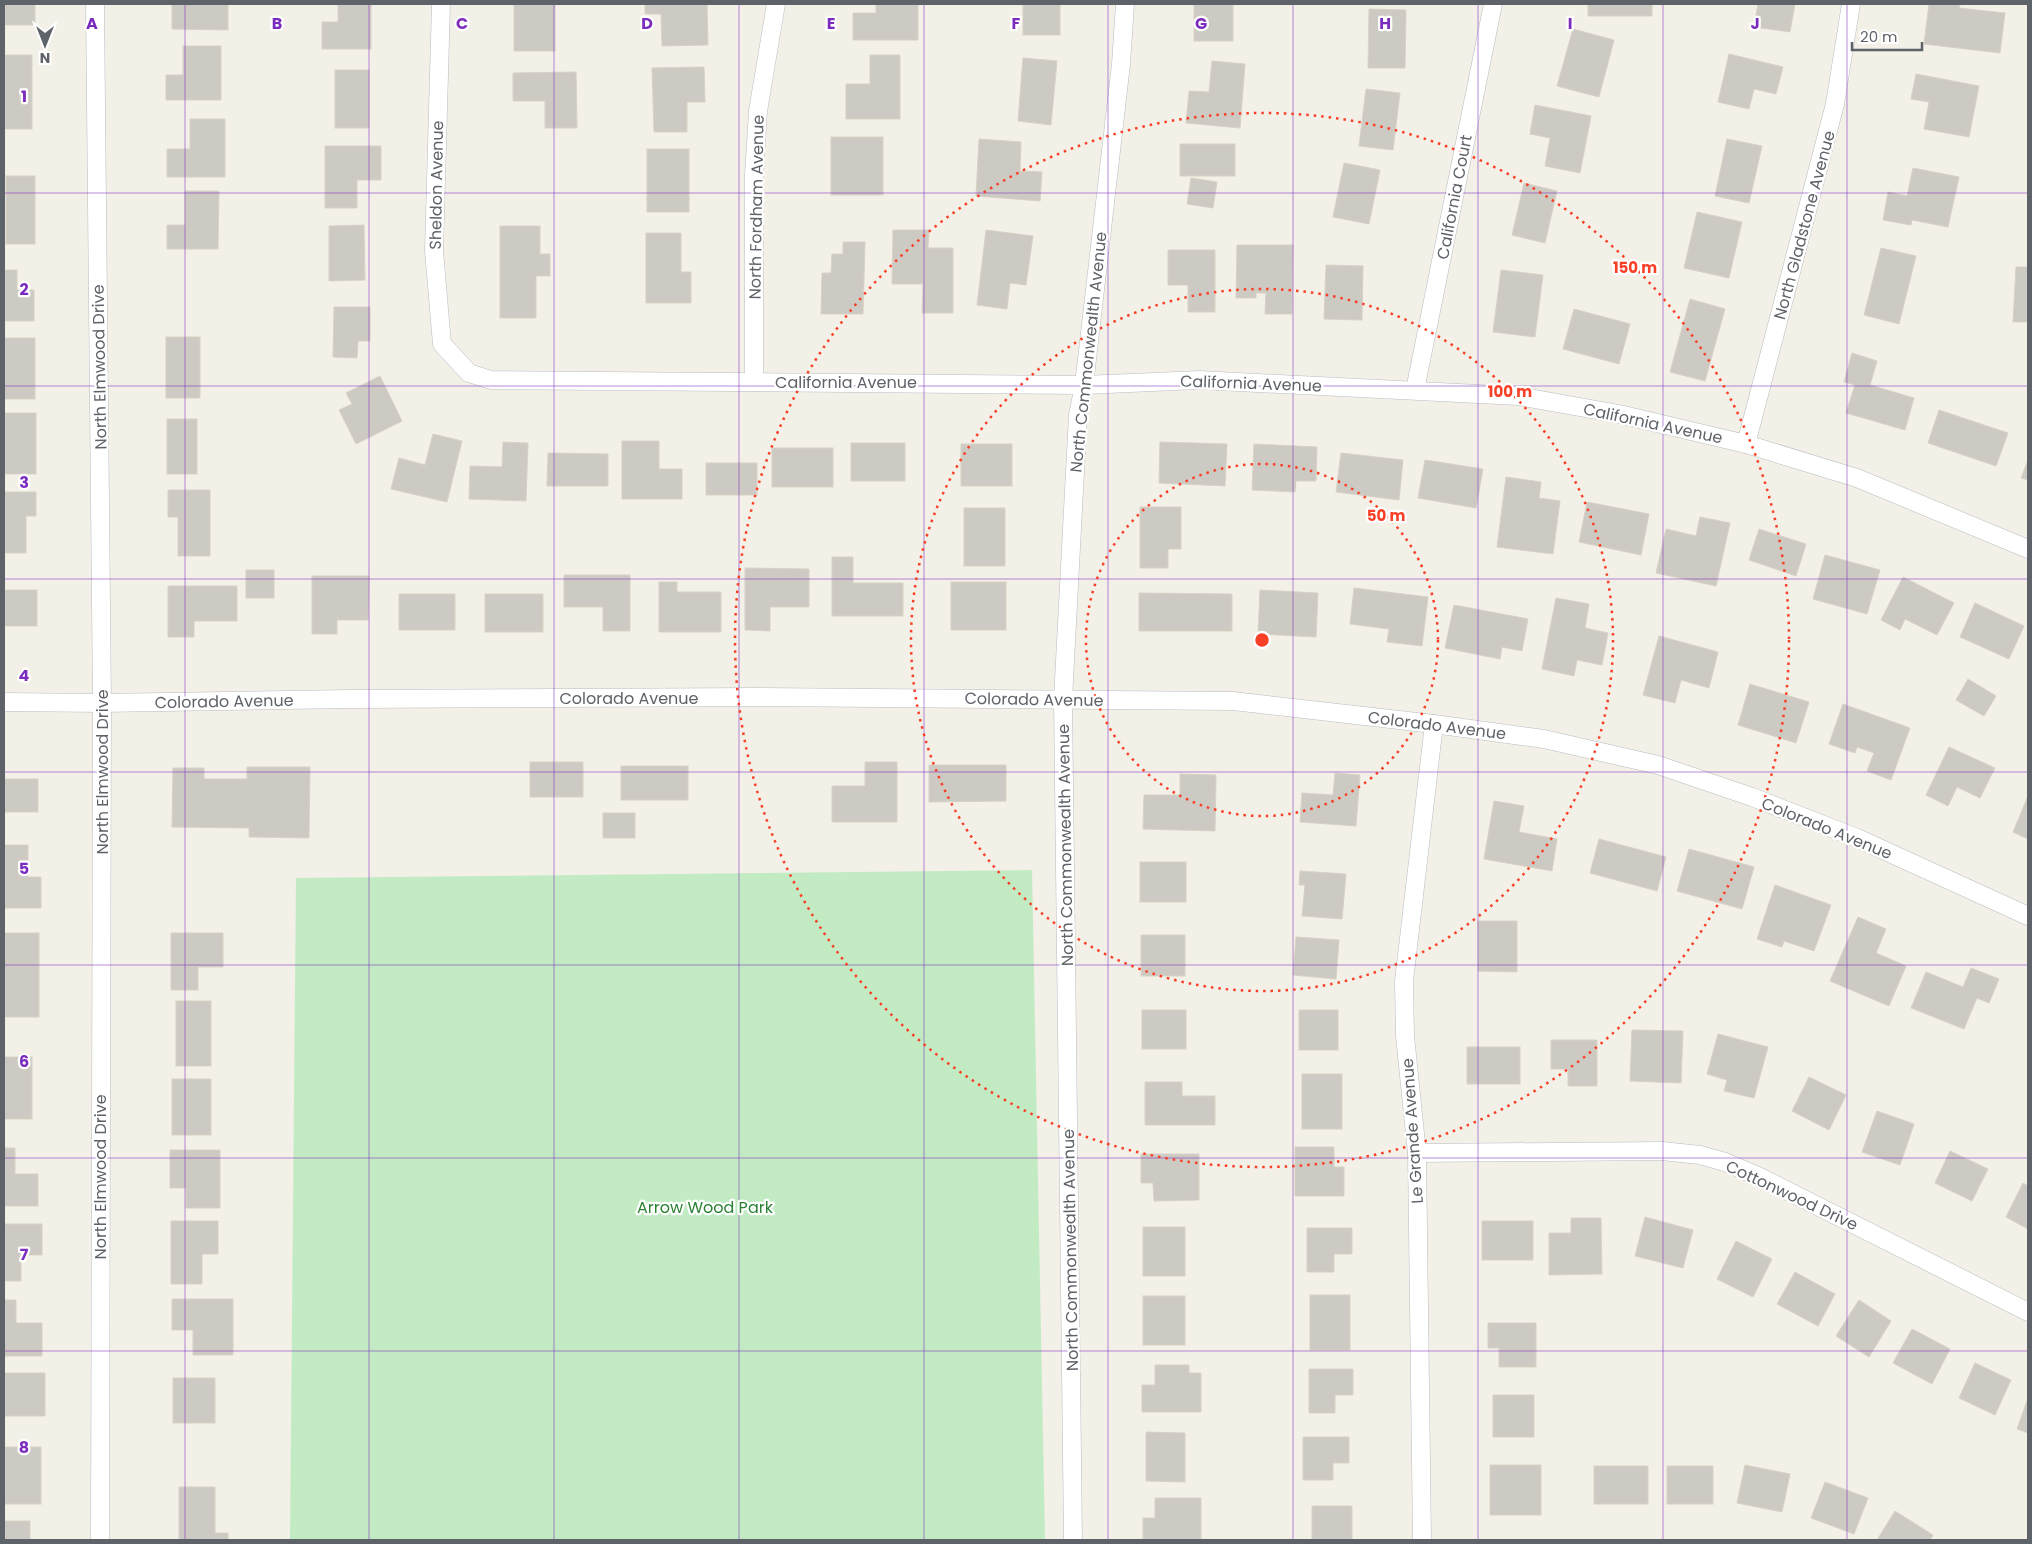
<svg xmlns="http://www.w3.org/2000/svg" width="2032" height="1544" font-family="Poppins,sans-serif">
<style>
.green{fill:#c2ebc4}
.building{fill:#cdcac4;stroke:#d7d2c4}
.lines{fill:none;stroke-linecap:round;stroke-linejoin:round}
.street-casing{stroke:#b9bcc1;stroke-width:19}
.street{stroke:#fff;stroke-width:18}
.grid{fill:none;stroke:#7b2cbf;stroke-width:1;stroke-opacity:0.55}
.ring{fill:none;stroke:#f93f26;stroke-width:2.5;stroke-dasharray:2.5 5}
.labels{text-anchor:middle;stroke-width:4.5;stroke-linejoin:round;paint-order:stroke}
.street-label{font-size:16px;fill:#5e6269;stroke:#fff}
.park-label{font-size:16px;fill:#2c8134;stroke:#fff}
.grid-label{font-size:16px;text-anchor:middle;font-weight:bold;fill:#7b2cbf;stroke:#fff;stroke-width:4.5;stroke-linejoin:round;paint-order:stroke}
.centre{fill:#f93f26;stroke:#fff;stroke-width:2.5}
.ring-label{font-size:15px;text-anchor:middle;font-weight:bold;fill:#f93f26;stroke:#fff;stroke-width:4.5;stroke-linejoin:round;paint-order:stroke}
</style>
<rect width="100%" height="100%" fill="#f2f0e7"/>
<polygon class="green" points="1032,870 1045,1540 290,1540 296,878"/>
<g class="building">
<rect x="4" y="4" width="31" height="21"/>
<polygon points="172,4 228,4 228,30 172,29"/>
<polygon points="338,4 371,4 371,49 322,49 322,22 338,22"/>
<rect x="514" y="4" width="41" height="47"/>
<polygon points="645,4 707,4 708,45 662,46 661,14 645,14"/>
<polygon points="876,4 918,4 918,40 853,40 853,13 876,13"/>
<rect x="1023" y="4" width="37" height="31"/>
<rect x="1194" y="4" width="39" height="37"/>
<rect x="1588" y="4" width="64" height="12"/>
<polygon points="1758,4 1795,4 1790,32 1754,27"/>
<polygon points="1929,4 1960,4 1959,8 2005,13 2000,53 1924,44"/>
<polygon points="1369,9 1406,10 1405,68 1368,68"/>
<polygon points="1573,29 1614,40 1599,97 1557,86"/>
<polygon points="183,46 221,46 221,100 166,100 166,75 183,75"/>
<polygon points="1729,54 1783,67 1776,94 1754,89 1749,109 1718,102"/>
<rect x="4" y="55" width="28" height="74"/>
<polygon points="870,55 900,55 900,119 846,119 846,84 870,84"/>
<polygon points="1023,58 1057,61 1051,125 1018,121"/>
<polygon points="1212,61 1245,64 1240,128 1186,123 1189,91 1209,92"/>
<polygon points="704,67 705,102 687,102 687,132 654,132 652,68"/>
<rect x="335" y="70" width="34" height="58"/>
<polygon points="576,72 577,128 545,128 545,101 513,101 513,73"/>
<polygon points="1916,74 1979,86 1969,137 1924,129 1929,102 1911,99"/>
<polygon points="1366,89 1400,93 1393,150 1359,146"/>
<polygon points="1535,105 1591,116 1580,173 1545,166 1550,138 1530,134"/>
<polygon points="190,119 225,119 225,177 167,177 167,149 190,149"/>
<rect x="831" y="137" width="52" height="58"/>
<polygon points="979,139 1021,142 1020,171 1042,172 1040,201 976,196"/>
<polygon points="1727,139 1762,146 1749,203 1715,196"/>
<rect x="1180" y="144" width="55" height="32"/>
<polygon points="325,146 381,146 381,180 357,180 357,208 325,208"/>
<rect x="647" y="149" width="42" height="63"/>
<polygon points="1344,163 1380,170 1369,224 1333,217"/>
<polygon points="1913,168 1959,177 1948,227 1912,220 1911,225 1883,220 1888,192 1907,196"/>
<rect x="6" y="176" width="29" height="68"/>
<polygon points="1191,178 1217,182 1213,208 1187,204"/>
<polygon points="1524,183 1557,191 1545,243 1512,235"/>
<polygon points="185,191 219,191 218,249 167,249 167,225 185,225"/>
<polygon points="1697,212 1742,222 1729,278 1684,268"/>
<polygon points="364,225 365,280 329,281 329,226"/>
<polygon points="500,226 540,226 540,254 550,254 550,276 536,276 536,318 500,318"/>
<polygon points="893,230 929,230 928,248 953,248 953,313 922,313 923,284 892,284"/>
<polygon points="986,230 1033,236 1026,285 1010,283 1007,309 977,305"/>
<polygon points="646,233 681,233 681,272 691,272 691,303 646,303"/>
<polygon points="843,242 865,242 863,314 821,314 822,273 831,273 832,254 843,254"/>
<polygon points="1237,245 1293,245 1292,314 1265,314 1266,293 1256,293 1256,298 1236,298"/>
<polygon points="1881,248 1916,256 1899,324 1864,315"/>
<polygon points="1168,250 1215,250 1215,312 1188,312 1188,285 1168,285"/>
<polygon points="1326,265 1363,266 1362,320 1324,319"/>
<polygon points="2016,267 2028,267 2028,322 2013,322"/>
<polygon points="4,270 17,270 17,290 34,290 34,321 4,321"/>
<polygon points="1501,270 1543,275 1535,337 1493,332"/>
<polygon points="1690,299 1725,309 1705,381 1670,372"/>
<polygon points="334,307 370,307 370,341 358,341 357,358 333,357"/>
<polygon points="1574,309 1630,324 1619,364 1563,349"/>
<rect x="166" y="337" width="34" height="61"/>
<rect x="4" y="338" width="31" height="61"/>
<polygon points="1852,353 1877,361 1870,385 1914,398 1905,430 1846,413 1855,385 1844,382"/>
<polygon points="380,376 402,421 356,444 339,410 352,404 346,393"/>
<polygon points="1939,410 2008,433 1996,466 1928,443"/>
<rect x="5" y="413" width="31" height="61"/>
<rect x="167" y="419" width="30" height="55"/>
<polygon points="433,434 462,441 447,502 391,489 399,458 425,465"/>
<polygon points="622,441 659,441 659,469 682,469 682,499 622,499"/>
<polygon points="503,442 528,443 526,501 469,499 470,466 502,467"/>
<polygon points="1160,442 1227,444 1225,486 1159,483"/>
<rect x="851" y="443" width="54" height="38"/>
<rect x="961" y="444" width="51" height="42"/>
<polygon points="1254,444 1317,447 1316,481 1296,481 1295,492 1252,490"/>
<rect x="772" y="448" width="61" height="39"/>
<polygon points="548,453 608,454 608,486 547,486"/>
<polygon points="1341,453 1403,460 1399,500 1336,492"/>
<polygon points="1425,460 1483,469 1476,508 1418,498"/>
<polygon points="2028,460 2028,480 2021,478"/>
<rect x="706" y="463" width="51" height="32"/>
<polygon points="1506,477 1541,482 1539,498 1560,501 1553,554 1497,547"/>
<polygon points="168,490 210,490 210,556 178,556 178,517 168,517"/>
<polygon points="4,492 36,492 36,516 26,516 26,553 4,553"/>
<polygon points="1587,502 1649,514 1641,555 1579,542"/>
<polygon points="1140,507 1181,507 1181,549 1168,549 1168,568 1140,568"/>
<rect x="964" y="508" width="41" height="58"/>
<polygon points="1700,517 1730,523 1716,586 1656,573 1666,529 1696,536"/>
<polygon points="1759,529 1806,544 1796,576 1749,560"/>
<polygon points="1825,555 1880,570 1867,614 1813,599"/>
<polygon points="832,557 853,557 853,583 903,583 903,616 832,616"/>
<polygon points="745,568 809,569 809,607 770,607 770,631 745,630"/>
<rect x="246" y="570" width="28" height="28"/>
<polygon points="564,575 630,575 630,631 603,631 603,607 564,607"/>
<polygon points="312,576 369,576 368,620 337,620 337,634 312,634"/>
<polygon points="1903,577 1954,603 1937,635 1905,619 1900,630 1881,620"/>
<polygon points="659,582 677,582 677,592 721,592 721,632 659,632"/>
<rect x="951" y="582" width="55" height="48"/>
<polygon points="168,586 237,586 237,621 194,621 194,637 168,637"/>
<polygon points="1354,588 1428,597 1422,646 1387,642 1389,629 1350,624"/>
<rect x="4" y="590" width="33" height="36"/>
<polygon points="1260,590 1318,593 1316,637 1258,634"/>
<polygon points="1139,593 1232,594 1232,631 1139,631"/>
<rect x="399" y="594" width="56" height="36"/>
<rect x="485" y="594" width="58" height="38"/>
<polygon points="1556,598 1589,604 1585,628 1608,633 1602,665 1577,660 1574,676 1542,669"/>
<polygon points="1975,603 2024,626 2009,659 1960,637"/>
<polygon points="1454,605 1528,619 1522,651 1502,647 1500,659 1445,648"/>
<polygon points="1659,636 1718,652 1709,688 1681,680 1675,703 1643,695"/>
<polygon points="1968,679 1996,696 1984,716 1956,700"/>
<polygon points="1750,684 1809,702 1796,743 1738,725"/>
<polygon points="1843,704 1910,728 1891,780 1867,771 1874,753 1857,747 1855,753 1829,744"/>
<polygon points="1949,747 1995,768 1980,798 1957,787 1948,806 1926,795"/>
<rect x="530" y="762" width="53" height="35"/>
<polygon points="865,762 897,762 897,822 832,822 832,786 865,786"/>
<polygon points="929,765 1006,765 1006,801 929,802"/>
<rect x="621" y="766" width="67" height="34"/>
<polygon points="247,767 310,767 309,838 249,837 249,828 172,827 173,768 204,768 204,779 247,779"/>
<polygon points="1335,773 1360,775 1356,826 1300,822 1302,793 1333,795"/>
<polygon points="1180,774 1216,775 1215,831 1143,829 1144,795 1180,795"/>
<rect x="4" y="779" width="34" height="33"/>
<polygon points="2028,796 2028,839 2013,832"/>
<polygon points="1494,801 1524,806 1519,832 1557,839 1552,871 1484,859"/>
<rect x="603" y="813" width="32" height="25"/>
<polygon points="1599,839 1666,857 1657,891 1590,873"/>
<polygon points="4,845 28,845 28,877 41,877 41,908 4,908"/>
<polygon points="1689,849 1754,867 1742,909 1677,891"/>
<rect x="1140" y="862" width="46" height="40"/>
<polygon points="1300,871 1346,874 1342,919 1302,916 1305,885 1299,885"/>
<polygon points="1775,885 1831,905 1814,951 1784,941 1782,947 1757,939"/>
<polygon points="1858,917 1886,929 1876,953 1906,966 1889,1006 1830,981"/>
<polygon points="1478,921 1517,921 1517,972 1478,971"/>
<rect x="4" y="933" width="35" height="84"/>
<polygon points="171,933 223,933 223,967 198,967 198,990 171,990"/>
<rect x="1141" y="935" width="44" height="41"/>
<polygon points="1296,937 1339,940 1336,979 1293,975"/>
<polygon points="1971,968 1999,979 1989,1003 1977,998 1964,1029 1911,1008 1926,972 1963,987"/>
<rect x="176" y="1001" width="35" height="65"/>
<rect x="1142" y="1010" width="44" height="39"/>
<rect x="1299" y="1010" width="39" height="40"/>
<polygon points="1632,1030 1683,1031 1681,1083 1630,1081"/>
<polygon points="1718,1034 1768,1047 1754,1098 1724,1091 1727,1080 1707,1074"/>
<polygon points="1551,1040 1597,1040 1597,1086 1568,1086 1568,1069 1551,1069"/>
<rect x="1467" y="1047" width="53" height="37"/>
<rect x="4" y="1057" width="28" height="62"/>
<rect x="1302" y="1074" width="40" height="55"/>
<polygon points="1809,1077 1846,1095 1829,1130 1792,1111"/>
<rect x="172" y="1079" width="39" height="56"/>
<polygon points="1145,1082 1182,1082 1182,1096 1215,1096 1215,1125 1145,1125"/>
<polygon points="1877,1111 1914,1124 1900,1165 1862,1152"/>
<polygon points="1295,1147 1334,1147 1334,1167 1344,1167 1344,1196 1295,1196"/>
<polygon points="4,1148 15,1148 15,1174 38,1174 38,1206 4,1206"/>
<polygon points="170,1150 220,1150 220,1208 186,1208 186,1188 170,1188"/>
<polygon points="1950,1151 1988,1169 1972,1201 1935,1183"/>
<polygon points="1141,1154 1199,1154 1199,1200 1154,1201 1153,1183 1141,1183"/>
<polygon points="2023,1183 2028,1186 2028,1229 2006,1217"/>
<polygon points="1645,1217 1693,1230 1683,1268 1635,1256"/>
<polygon points="1571,1218 1601,1218 1602,1274 1549,1275 1549,1233 1571,1233"/>
<polygon points="171,1221 218,1221 218,1254 202,1254 202,1284 171,1284"/>
<rect x="1482" y="1221" width="51" height="39"/>
<polygon points="4,1224 42,1224 42,1255 21,1255 21,1281 4,1281"/>
<rect x="1143" y="1227" width="42" height="49"/>
<polygon points="1307,1228 1352,1228 1352,1254 1334,1254 1334,1272 1307,1272"/>
<polygon points="1736,1241 1772,1259 1753,1297 1717,1279"/>
<polygon points="1795,1272 1835,1294 1818,1326 1777,1304"/>
<rect x="1310" y="1295" width="40" height="55"/>
<rect x="1143" y="1296" width="42" height="49"/>
<polygon points="172,1299 233,1299 233,1355 193,1355 193,1330 172,1330"/>
<polygon points="4,1300 16,1300 16,1323 42,1323 42,1356 4,1356"/>
<polygon points="1859,1300 1891,1321 1869,1357 1836,1336"/>
<polygon points="1488,1323 1536,1323 1536,1367 1499,1367 1499,1348 1488,1348"/>
<polygon points="1912,1329 1950,1349 1932,1384 1893,1363"/>
<polygon points="1975,1363 2011,1380 1995,1415 1959,1398"/>
<polygon points="1155,1365 1189,1365 1189,1373 1201,1373 1201,1412 1142,1412 1142,1385 1155,1385"/>
<polygon points="1309,1369 1353,1369 1353,1395 1335,1395 1335,1413 1309,1413"/>
<polygon points="4,1373 45,1373 45,1416 5,1416"/>
<rect x="173" y="1378" width="42" height="45"/>
<rect x="1493" y="1395" width="41" height="42"/>
<polygon points="2028,1398 2028,1433 2017,1429"/>
<polygon points="1146,1432 1185,1433 1185,1482 1146,1481"/>
<polygon points="1303,1437 1349,1437 1349,1463 1333,1463 1333,1480 1303,1480"/>
<rect x="4" y="1447" width="37" height="57"/>
<rect x="1490" y="1465" width="51" height="50"/>
<polygon points="1745,1465 1790,1474 1782,1512 1737,1503"/>
<rect x="1594" y="1466" width="54" height="38"/>
<rect x="1667" y="1466" width="46" height="38"/>
<polygon points="1825,1482 1868,1498 1854,1534 1811,1518"/>
<polygon points="179,1487 215,1487 215,1533 228,1533 228,1540 179,1540"/>
<polygon points="1155,1498 1201,1498 1201,1540 1143,1540 1143,1518 1155,1518"/>
<rect x="1312" y="1506" width="40" height="34"/>
<polygon points="1895,1511 1933,1535 1930,1540 1877,1540"/>
<rect x="4" y="1521" width="26" height="19"/>
</g>
<g class="lines">
<defs>
<g id="street">
<polyline points="95,4 102,703 100,1540"/>
<polyline points="441,4 434,251 442,344 469,373 491,380 1084,385 1199,380 1518,396 1619,414 1746,444 1857,478 2028,549"/>
<polyline points="754,382 754,175 758,111 776,4"/>
<polyline points="1415,390 1493,4"/>
<polyline points="1746,444 1835,104 1851,4"/>
<polyline points="4,702 102,703 350,699 752,697 1233,701 1434,724 1544,739 1658,765 1752,797 1857,838 2028,916"/>
<polyline points="1417,1153 1662,1151 1700,1155 1725,1162 1760,1177 2028,1312"/>
<polyline points="1073,1540 1063,699 1078,415 1084,385 1121,64 1125,4"/>
<polyline points="1422,1540 1417,1153 1405,1036 1404,981 1434,724"/>
</g>
</defs>
<use href="#street" class="street-casing"/>
<use href="#street" class="street"/>
</g>
<path class="grid" d="M 185,4 L 185,1540M 369,4 L 369,1540M 554,4 L 554,1540M 739,4 L 739,1540M 924,4 L 924,1540M 1108,4 L 1108,1540M 1293,4 L 1293,1540M 1478,4 L 1478,1540M 1663,4 L 1663,1540M 1847,4 L 1847,1540M 4,193 L 2028,193M 4,386 L 2028,386M 4,579 L 2028,579M 4,772 L 2028,772M 4,965 L 2028,965M 4,1158 L 2028,1158M 4,1351 L 2028,1351"/>
<g class="ring">
<circle cx="1262" cy="640" r="176"/>
<circle cx="1262" cy="640" r="351"/>
<circle cx="1262" cy="640" r="527"/>
</g>
<g class="labels">
<g class="street-label">
<text transform="translate(436 185) rotate(-89)" y="6">Sheldon Avenue</text>
<text transform="translate(1454 197) rotate(-79)" y="6">California Court</text>
<text transform="translate(756 207) rotate(-89)" y="6">North Fordham Avenue</text>
<text transform="translate(1804 225) rotate(-75)" y="6">North Gladstone Avenue</text>
<text transform="translate(1088 352) rotate(-84)" y="6">North Commonwealth Avenue</text>
<text transform="translate(99 367) rotate(-91)" y="6">North Elmwood Drive</text>
<text x="846" y="388">California Avenue</text>
<text transform="translate(1251 383) rotate(2)" y="6">California Avenue</text>
<text transform="translate(1653 423) rotate(12)" y="6">California Avenue</text>
<text x="629" y="704">Colorado Avenue</text>
<text transform="translate(1034 699) rotate(1)" y="6">Colorado Avenue</text>
<text transform="translate(224 701) rotate(-1)" y="6">Colorado Avenue</text>
<text transform="translate(1437 725) rotate(7)" y="6">Colorado Avenue</text>
<text transform="translate(102 772) rotate(-90)" y="6">North Elmwood Drive</text>
<text transform="translate(1827 828) rotate(22)" y="6">Colorado Avenue</text>
<text transform="translate(1065 845) rotate(-91)" y="6">North Commonwealth Avenue</text>
<text transform="translate(1412 1131) rotate(-94)" y="6">Le Grande Avenue</text>
<text transform="translate(100 1177) rotate(-90)" y="6">North Elmwood Drive</text>
<text transform="translate(1792 1195) rotate(25)" y="6">Cottonwood Drive</text>
<text transform="translate(1070 1250) rotate(-91)" y="6">North Commonwealth Avenue</text>
</g>
<g class="park-label">
<text x="705" y="1213">Arrow Wood Park</text>
</g>
</g>
<g class="grid-label">
<text x="92" y="29">A</text>
<text x="277" y="29">B</text>
<text x="462" y="29">C</text>
<text x="647" y="29">D</text>
<text x="831" y="29">E</text>
<text x="1016" y="29">F</text>
<text x="1201" y="29">G</text>
<text x="1385" y="29">H</text>
<text x="1570" y="29">I</text>
<text x="1755" y="29">J</text>
<text x="24" y="102">1</text>
<text x="24" y="295">2</text>
<text x="24" y="488">3</text>
<text x="24" y="681">4</text>
<text x="24" y="874">5</text>
<text x="24" y="1067">6</text>
<text x="24" y="1260">7</text>
<text x="24" y="1453">8</text>
</g>
<circle cx="1262" cy="640" r="8" class="centre"/>
<g class="ring-label">
<text x="1635" y="273">150 m</text>
<text x="1510" y="397">100 m</text>
<text x="1386" y="521">50 m</text>
</g>
<rect width="2032" height="1544" fill="none" stroke="#5e6269" stroke-width="10"/>
<g transform="translate(45 45) rotate(180)" stroke="#ffffff" stroke-width="4" paint-order="stroke">
<path d="M0-4L9 19L0 12L-9 19Z" fill="#5e6269"/>
<text y="-8" font-size="14" font-weight="bold" text-anchor="middle" fill="#5e6269">N</text>
</g>
<path d="M1852 42v8h70v-8" fill="none" stroke="#5e6269" stroke-width="2.5"/>
<text x="1860" y="42" font-size="15" fill="#5e6269" stroke="#ffffff" stroke-width="4" paint-order="stroke">20 m</text>
</svg>
